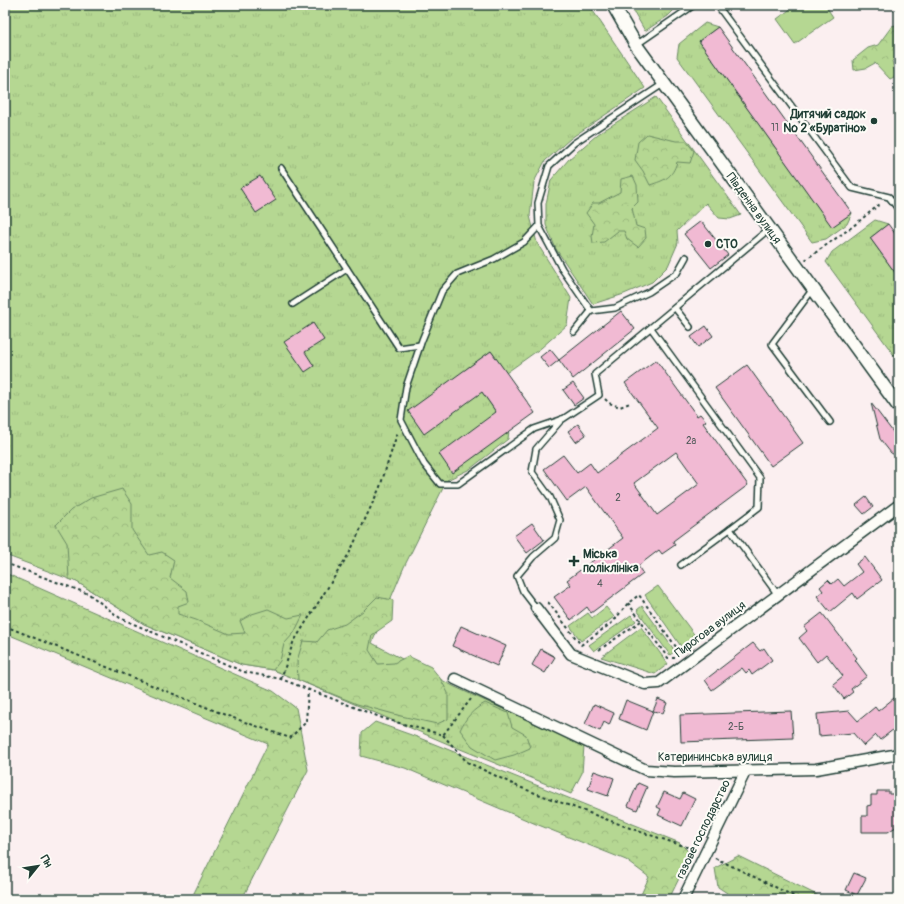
<svg xmlns="http://www.w3.org/2000/svg" width="904" height="904" font-family="Pangolin,sans-serif">
<style>
.grass{fill:url(#grass-tufts);stroke:#6a8a63}
.forest{fill:url(#forest-crowns);stroke:#6a8a63}
.green{fill:#b5d792;stroke:#6a8a63}
.building{fill:#f1bad3;stroke:#1f3d34;fill-rule:evenodd}
.lines{fill:none;stroke-linecap:round;stroke-linejoin:round}
.service-casing{stroke:#1f3d34;stroke-width:8}
.minor-casing{stroke:#1f3d34;stroke-width:13}
.tertiary-casing{stroke:#1f3d34;stroke-width:15}
.path{stroke:#1f3d34;stroke-width:2;stroke-dasharray:3 3;stroke-linecap:butt}
.service{stroke:#fdfcf7;stroke-width:5}
.minor{stroke:#fdfcf7;stroke-width:10}
.tertiary{stroke:#fdfcf7;stroke-width:12}
.poi-dot{fill:#1f3d34;stroke:#fdfcf7;stroke-width:1.5}
.labels{text-anchor:middle;stroke-width:4;stroke-linejoin:round;paint-order:stroke}
.number-label{font-size:10px;fill:#545c5c}
.poi-label{font-size:12px;font-weight:bold;fill:#1f3d34;stroke:#fdfcf7;text-anchor:start}
.street-label{font-size:12px;fill:#1f3d34;stroke:#fdfcf7}
</style>
<defs>
<pattern id="grass-tufts" width="24" height="20" patternUnits="userSpaceOnUse"><rect width="24" height="20" fill="#b5d792"/><path d="M3 7l-1-3M5 7V3M7 7l1-3M15 17l-1-3M17 17v-4M19 17l1-3" fill="none" stroke="#9bb97e"/></pattern>
<pattern id="forest-crowns" width="20" height="18" patternUnits="userSpaceOnUse"><rect width="20" height="18" fill="#b5d792"/><path d="M2 6a3 3 0 1 1 6 0M12 15a3 3 0 1 1 6 0" fill="none" stroke="#9bb97e"/></pattern>
</defs>
<rect width="100%" height="100%" fill="#fbeff0"/>
<filter id="ink" filterUnits="userSpaceOnUse"><feTurbulence type="fractalNoise" baseFrequency=".025" numOctaves="2"/><feDisplacementMap in="SourceGraphic" scale="8" xChannelSelector="R" yChannelSelector="G"/><feConvolveMatrix kernelMatrix="1 2 1 2 8 2 1 2 1" color-interpolation-filters="sRGB"/></filter>
<g filter="url(#ink)">
<g class="grass">
<polygon points="5,5 589,5 645,88 571,138 545,161 534,182 530,216 537,243 571,298 567,325 541,348 506,373 491,351 466,369 509,431 508,439 470,469 447,480 404,567 372,643 455,687 584,746 582,773 571,794 448,744 298,680 273,670 242,665 144,624 77,582 5,555"/>
<polygon points="630,5 675,5 677,7 668,16 645,31"/>
<polygon points="705,23 718,27 699,41 832,226 852,213 847,224 826,239 812,242 677,57 679,44"/>
<polygon points="656,97 741,215 730,219 719,218 706,203 677,231 678,243 668,266 652,282 624,294 593,304 556,249 546,225 546,204 551,180 569,159 598,134"/>
<polygon points="875,220 888,224 870,238 899,278 899,362 826,262 832,252"/>
<polygon points="658,586 699,641 685,652 645,595"/>
<polygon points="642,606 675,651 670,655 637,610"/>
<polygon points="606,607 614,617 581,641 570,626 588,613 592,618"/>
<polygon points="631,615 636,621 594,651 589,645"/>
<polygon points="641,627 668,664 655,674 601,657"/>
</g>
<g class="forest">
<polygon points="899,24 899,55 892,61 896,76 890,79 875,63 866,68 854,70 853,60 868,48 878,45 892,26"/>
<path d="M 647,134 L 676,141 L 686,141 L 694,151 L 690,163 L 677,162 C 672,178 665,180 650,185 L 643,171 L 635,160 L 638,142 Z"/>
<polygon points="633,176 637,185 638,202 632,208 636,226 645,229 646,238 638,247 627,239 624,231 618,231 604,242 593,243 592,236 594,224 586,213 593,203 599,203 620,192 621,179"/>
<polygon points="122,489 132,504 132,530 149,555 162,552 174,560 170,578 187,591 189,602 178,606 178,614 196,620 229,634 245,633 240,621 252,614 268,609 288,618 303,615 294,633 284,644 280,661 273,670 242,665 144,624 77,582 69,579 67,543 56,525 71,510 91,498"/>
<polygon points="5,573 273,691 296,708 308,770 242,899 191,899 268,744 5,633"/>
<polygon points="377,597 393,600 392,621 372,635 369,650 378,664 394,663 408,656 431,667 440,678 448,693 448,719 437,724 401,716 357,704 298,680 297,661 303,641 317,642 327,630 345,624 363,611"/>
<path d="M 485,703 L 508,713 L 512,727 L 526,735 L 530,748 L 514,755 L 495,760 L 472,746 L 460,730 C 466,717 473,710 485,703 Z"/>
<polygon points="375,722 417,737 680,843 689,852 687,862 669,899 639,899 649,877 626,860 536,824 405,768 361,756 362,733"/>
<polygon points="738,856 825,899 736,899 718,887 715,868"/>
</g>
<polygon class="green" points="796,5 825,5 833,17 795,44 777,19"/>
<g class="building">
<polygon points="718,27 852,213 832,227 699,41"/>
<polygon points="260,176 276,200 256,213 240,188"/>
<polygon points="701,221 728,255 711,268 684,234"/>
<polygon points="888,224 899,239 899,278 870,238"/>
<polygon points="621,311 635,329 573,379 559,360"/>
<polygon points="313,323 324,340 305,352 314,366 305,372 284,342"/>
<polygon points="706,326 713,336 698,347 691,337"/>
<polygon points="550,349 559,360 549,368 540,357"/>
<polygon points="491,351 535,413 452,473 439,454 496,412 482,392 424,434 408,411"/>
<path d="M 656,360 L 697,416 L 700,414 L 706,421 L 703,423 L 748,485 L 673,541 L 675,545 L 662,554 L 659,550 L 638,566 L 643,574 L 591,613 L 587,607 L 571,620 L 554,597 L 571,585 L 567,580 L 623,538 L 586,487 L 567,501 L 544,469 L 563,455 L 577,473 L 590,463 L 597,473 L 658,428 L 625,383 ZM 676,452 L 699,484 L 657,515 L 634,483 Z"/>
<polygon points="747,365 803,443 771,466 715,388"/>
<polygon points="573,383 584,398 574,405 563,390"/>
<polygon points="871,403 899,440 899,457 891,453 880,439"/>
<polygon points="578,424 586,435 576,442 568,431"/>
<polygon points="866,497 873,507 864,514 856,505"/>
<polygon points="532,523 544,540 527,553 514,536"/>
<polygon points="865,557 882,580 857,599 853,593 830,612 817,596 823,591 820,587 828,580 832,584 838,579 844,586 862,572 856,564"/>
<polygon points="822,613 857,658 855,660 867,676 851,689 853,692 844,699 833,684 843,676 826,654 817,662 799,638 807,631 804,627"/>
<polygon points="461,626 506,646 497,666 452,646"/>
<polygon points="753,643 760,651 764,648 772,660 752,675 749,670 746,673 742,668 712,690 705,680"/>
<polygon points="541,649 555,657 545,673 532,665"/>
<polygon points="899,694 899,725 880,740 876,735 864,746 853,733 819,736 817,714 849,711 858,721 875,707 878,711"/>
<polygon points="658,699 667,703 663,713 653,711"/>
<polygon points="626,700 653,711 646,730 619,719"/>
<polygon points="594,704 614,713 609,725 604,722 600,731 585,724"/>
<polygon points="791,711 793,738 681,742 680,715"/>
<polygon points="594,771 614,778 608,796 588,789"/>
<polygon points="638,783 647,787 637,810 628,806"/>
<polygon points="877,791 889,791 889,794 899,794 899,825 888,832 862,832 862,816 867,816 867,806 871,805 871,795 877,795"/>
<polygon points="664,792 680,799 683,793 695,799 682,826 658,815 661,809 657,807"/>
<polygon points="854,873 866,878 857,895 846,890"/>
</g>
<g class="lines">
<defs>
<g id="service">
<polyline points="682,5 685,11"/>
<polyline points="717,5 852,188 889,197 899,210"/>
<polyline points="636,45 694,5"/>
<polyline points="281,168 399,348 420,345"/>
<polyline points="539,226 524,242 494,259 457,274 442,291 422,340 406,387 401,420 424,464 440,484 458,484 534,429 563,419 599,395 595,374 769,229"/>
<polyline points="813,289 772,344 830,422"/>
<polyline points="293,304 347,269"/>
<polyline points="675,308 690,327"/>
<polyline points="591,311 562,269 539,226 538,203 549,166 574,143 663,84"/>
<polyline points="651,328 760,478 759,507 730,529 778,595"/>
<polyline points="574,332 591,311 615,308 649,292 677,273 686,257"/>
<polyline points="681,565 730,529"/>
<polyline points="536,608 523,591 517,576 533,557 555,538 560,520 550,497 532,472 536,449 562,419"/>
</g>
<g id="minor">
<polyline points="536,608 571,654 645,684 659,683 899,505"/>
<polyline points="455,679 646,770 674,772 816,769 899,754"/>
<polyline points="683,899 746,770"/>
</g>
<polyline id="tertiary" points="613,5 636,45 899,407"/>
</defs>
<use href="#service" class="service-casing"/>
<use href="#minor" class="minor-casing"/>
<use href="#tertiary" class="tertiary-casing"/>
<g class="path">
<polyline points="805,260 852,227 880,204"/>
<polyline points="605,399 609,403 620,407 630,403"/>
<polyline points="5,563 89,594 120,618 244,672 281,679 385,719 443,735 471,699"/>
<polyline points="548,602 581,645 613,622 628,603 639,595 679,651 677,655"/>
<polyline points="628,603 668,658 675,658"/>
<polyline points="5,626 228,716 290,738 306,722 308,690"/>
<polyline points="599,650 641,621"/>
<polyline points="281,679 293,643 350,552 380,487 398,431"/>
<polyline points="443,735 467,762 519,787 638,831 696,850"/>
<polyline points="715,858 800,899"/>
</g>
<use href="#service" class="service"/>
<use href="#minor" class="minor"/>
<use href="#tertiary" class="tertiary"/>
</g>
</g>
<g class="poi-dot">
<circle cx="874" cy="121" r="4"/>
<circle cx="708" cy="244" r="4"/>
<path d="M572 555h4v4h4v4h-4v4h-4v-4h-4v-4h4z"/>
</g>
<g class="labels">
<g class="number-label">
<text x="775" y="131">11</text>
<text x="691" y="444">2а</text>
<text x="618" y="501">2</text>
<text x="600" y="587">4</text>
<text x="736" y="730">2-Б</text>
</g>
<g class="poi-label">
<text x="866" y="118" text-anchor="end">Дитячий садок<tspan x="866" dy="14">№ 2 «Буратіно»</tspan></text>
<text x="716" y="248">СТО</text>
<text x="583" y="558">Міська<tspan x="583" dy="14">поліклініка</tspan></text>
</g>
<g class="street-label">
<text transform="translate(754 208) rotate(54)" y="4">Південна вулиця</text>
<text transform="translate(710 629) rotate(-37)" y="4">Пирогова вулиця</text>
<text x="715" y="761">Катерининська вулиця</text>
<text transform="translate(703 829) rotate(-64)" y="4">газове господарство</text>
</g>
</g>
<rect width="904" height="904" fill="none" stroke="#fdfcf7" stroke-width="20"/>
<rect x="10" y="10" width="884" height="884" fill="none" stroke="#1f3d34" stroke-width="1.5" filter="url(#ink)"/>
<g transform="translate(38 866) rotate(60)" stroke="#fdfcf7" stroke-width="3" paint-order="stroke">
<path d="M0-3L7 15L0 10L-7 15Z" fill="#1f3d34"/>
<text y="-6" font-size="11" font-weight="bold" text-anchor="middle" fill="#1f3d34">Пн</text>
</g>
</svg>
